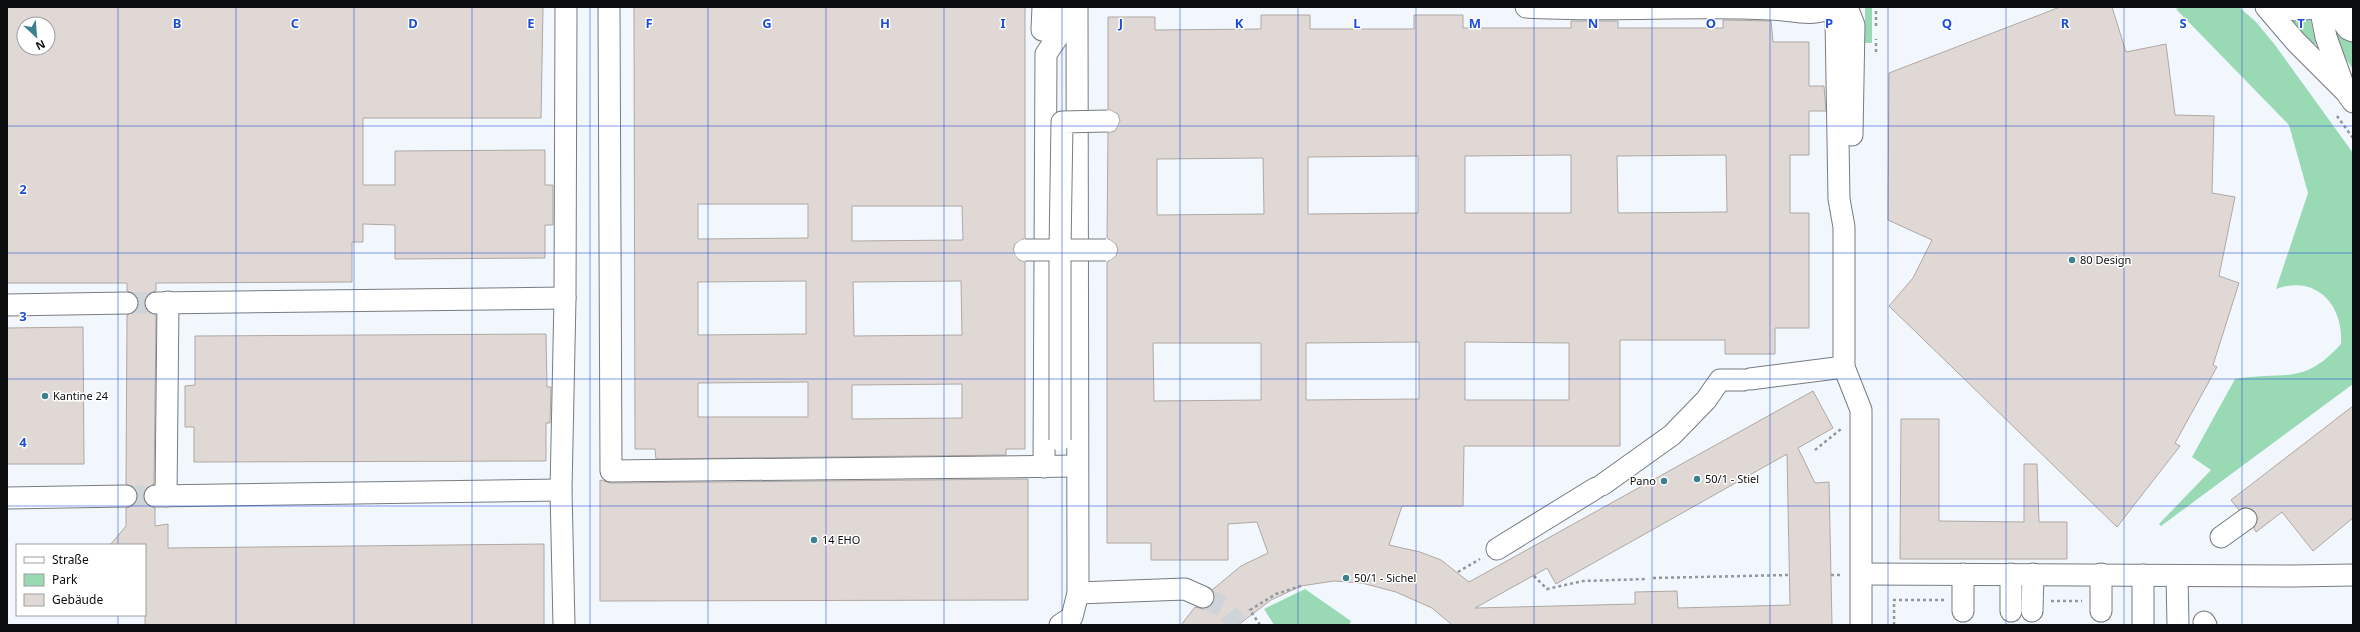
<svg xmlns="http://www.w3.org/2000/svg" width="2360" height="632" font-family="'Noto Sans',sans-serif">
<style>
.green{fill:#99dab5}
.building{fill:#e0d8d4;stroke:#afa8a4;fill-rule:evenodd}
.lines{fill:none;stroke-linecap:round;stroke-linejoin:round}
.minor-tunnel{stroke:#ced4d8;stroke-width:21;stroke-dasharray:21 10;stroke-linecap:butt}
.minor-casing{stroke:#777c81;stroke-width:23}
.path{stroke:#92979b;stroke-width:2.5;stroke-dasharray:3 3;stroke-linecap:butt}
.minor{stroke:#fff;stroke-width:21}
.minor-bridge-casing{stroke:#777c81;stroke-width:23;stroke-linecap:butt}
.minor-bridge{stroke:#fff;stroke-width:21}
.grid{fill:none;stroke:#1d4ed8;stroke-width:1;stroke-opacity:0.55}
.poi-dot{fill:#3c818f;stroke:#fff;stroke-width:1.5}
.labels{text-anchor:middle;stroke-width:3;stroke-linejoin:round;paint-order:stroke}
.poi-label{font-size:11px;fill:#0b0d0f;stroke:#fff;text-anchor:start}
.grid-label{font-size:13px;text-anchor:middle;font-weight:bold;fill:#1d4ed8;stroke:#fff;stroke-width:3;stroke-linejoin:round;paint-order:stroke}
</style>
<rect width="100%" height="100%" fill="#f1f7fc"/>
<g class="green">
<rect x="1865" y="7" width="7" height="36"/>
<path d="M 2181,7 L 2239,7 L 2256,22 L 2275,45 L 2353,153 L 2353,384 L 2161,526 L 2159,524 L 2211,470 L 2192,457 L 2235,379 C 2285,371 2303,386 2341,344 C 2344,305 2316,274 2276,289 L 2308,193 L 2289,125 L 2176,9 Z"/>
<polygon points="2285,16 2310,17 2316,44 2312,44"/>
<path d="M 2338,27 L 2353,44 L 2353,69 C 2347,60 2329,37 2338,27 Z"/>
<polygon points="1305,589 1351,621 1349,625 1274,625 1264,609"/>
</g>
<g class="building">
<path d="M 7,7 L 543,7 L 541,118 L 363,118 L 363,185 L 395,185 L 395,151 L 545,150 L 545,185 L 553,185 L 553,225 L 545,225 L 545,258 L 395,259 L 395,225 L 363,224 L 363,242 L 352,242 L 352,282 L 156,283 L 156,291 L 150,293 L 144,303 L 146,309 L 156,315 L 156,318 L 154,484 L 145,490 L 143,496 L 145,502 L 155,508 L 155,526 L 168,524 L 168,548 L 544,544 L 544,625 L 145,625 L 145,545 L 110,545 L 126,526 L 126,508 L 132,506 L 138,496 L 136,490 L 126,484 L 127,315 L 137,309 L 139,302 L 133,293 L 127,291 L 127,283 L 7,283 ZM 24,24 L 48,24 L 48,48 L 24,48 Z"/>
<path d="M 634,7 L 1025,7 L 1025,238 L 1015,244 L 1013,250 L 1019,260 L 1025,262 L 1025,449 L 1006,449 L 1006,455 L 656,459 L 655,449 L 635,449 ZM 698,204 L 808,204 L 808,238 L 698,239 ZM 852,206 L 962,206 L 963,240 L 852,241 ZM 806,281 L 806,334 L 698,335 L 698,282 ZM 961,281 L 962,335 L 854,336 L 853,282 ZM 808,382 L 808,417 L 698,417 L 698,383 ZM 962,384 L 962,418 L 852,419 L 852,385 Z"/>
<polygon points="2060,7 2112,7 2126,52 2166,44 2175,115 2214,116 2212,193 2235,197 2219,276 2239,283 2213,365 2217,367 2175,443 2180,446 2117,527 1889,306 1913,278 1932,240 1888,220 1889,73"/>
<path d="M 1261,15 L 1310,15 L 1310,29 L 1414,29 L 1414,15 L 1463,15 L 1463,28 L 1571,28 L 1571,21 L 1618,21 L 1618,28 L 1723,28 L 1723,20 L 1769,21 L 1771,21 L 1773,42 L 1809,42 L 1809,86 L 1824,86 L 1826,111 L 1809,111 L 1809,155 L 1790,155 L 1790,213 L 1809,213 L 1809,328 L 1775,328 L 1775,354 L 1725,354 L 1725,340 L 1620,340 L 1620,446 L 1464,446 L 1463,506 L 1402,506 L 1389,545 L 1420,552 L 1441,560 L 1469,582 L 1813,391 L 1833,428 L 1798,448 L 1815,483 L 1829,482 L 1832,625 L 1452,625 L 1432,608 L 1396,592 L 1362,583 L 1334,581 L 1301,586 L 1271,600 L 1238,625 L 1181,625 L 1195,607 L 1204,609 L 1210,606 L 1215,596 L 1212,590 L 1241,566 L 1268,553 L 1257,522 L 1228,524 L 1228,560 L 1151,560 L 1151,543 L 1107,543 L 1107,262 L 1116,256 L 1118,250 L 1116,244 L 1107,238 L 1108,133 L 1115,131 L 1120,121 L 1118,114 L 1108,109 L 1108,17 L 1155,17 L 1155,30 L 1261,29 ZM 1571,155 L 1571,213 L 1465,213 L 1465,156 ZM 1726,155 L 1727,212 L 1618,213 L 1617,156 ZM 1418,156 L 1418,213 L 1308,214 L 1308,157 ZM 1263,158 L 1264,214 L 1157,215 L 1157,159 ZM 1419,342 L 1419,399 L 1306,400 L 1306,343 ZM 1465,342 L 1569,343 L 1569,400 L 1465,400 ZM 1153,343 L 1261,343 L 1261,400 L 1154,401 ZM 1787,454 L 1790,605 L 1678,608 L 1677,591 L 1635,592 L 1635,604 L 1475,608 L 1547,568 L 1556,584 Z"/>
<polygon points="83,327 84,464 7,464 7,328"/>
<polygon points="546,334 547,387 551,387 550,423 546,423 546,461 194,462 194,427 185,427 185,386 195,385 195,336"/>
<polygon points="2353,406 2353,518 2313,551 2282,512 2256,532 2254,528 2258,518 2255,512 2245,507 2239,510 2231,500"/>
<polygon points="1901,419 1939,419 1939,521 2024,522 2024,464 2037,464 2039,522 2067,522 2067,559 1900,559"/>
<polygon points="1028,479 1028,600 600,601 600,480 611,483"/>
</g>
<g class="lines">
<g class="minor-tunnel">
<polyline points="127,303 156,303"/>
<polyline points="126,496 155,496"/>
<polyline points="1203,597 1224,607 1237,625"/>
</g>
<defs>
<g id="minor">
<polyline points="609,7 611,471 1077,466"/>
<polyline points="1043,7 1042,30 1061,32"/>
<path d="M 1526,7 C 1607,12 1689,5 1770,9 C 1788,9 1815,18 1830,7"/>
<polyline points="1840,7 1836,19 1839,199 1844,227 1844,367 1861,410 1861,625"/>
<polyline points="1847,7 1854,25 1852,135"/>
<polyline points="2266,7 2296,42 2346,92 2353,102"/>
<polyline points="2281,7 2296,10 2321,7"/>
<polyline points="2320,7 2326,37 2344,87"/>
<polyline points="2332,7 2348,29 2353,31"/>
<polyline points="2352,7 2353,10"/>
<polyline points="156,303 565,298"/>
<polyline points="7,305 127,303"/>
<polyline points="1750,379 1844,367"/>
<polyline points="1044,467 1046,54 1061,32 1064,7"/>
<polyline points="1602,485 1672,435 1706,400 1720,380 1743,380"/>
<polyline points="155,496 561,490"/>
<polyline points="166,496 168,302"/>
<polyline points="7,498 126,496"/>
<polyline points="2221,537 2246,519"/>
<polyline points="1497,549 1596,488"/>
<polyline points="1862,574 2293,576 2353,575"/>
<polyline points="1963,574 1963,611"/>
<polyline points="2101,574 2101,611"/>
<polyline points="2143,575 2143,625"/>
<polyline points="2177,576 2178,625"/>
<polyline points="1078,593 1185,589 1203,597"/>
<polyline points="2011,611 2011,574"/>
<polyline points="2032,611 2033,574"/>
<polyline points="2204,622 2206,625"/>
<polyline points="564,625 561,490 565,298 566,7"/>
<polyline points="1060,625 1072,617 1078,593 1077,7"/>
</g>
</defs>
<use href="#minor" class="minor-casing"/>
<g class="path">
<polyline points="1876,26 1876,7"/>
<polyline points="1876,52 1876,39"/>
<polyline points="2337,116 2353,138"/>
<polyline points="1815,450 1841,429"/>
<polyline points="1458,572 1480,559"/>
<polyline points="1831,575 1842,575"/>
<polyline points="1534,576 1547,589 1583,581 1647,579"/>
<polyline points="1653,578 1789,575"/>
<polyline points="2051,601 2082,601"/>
<polyline points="1260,625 1250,610 1276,594 1301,586"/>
<polyline points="1894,625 1894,600 1944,600"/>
</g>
<use href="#minor" class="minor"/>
<defs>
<g id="minor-bridge">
<polyline points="1025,250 1060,250 1062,122 1108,121"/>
<polyline points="1060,440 1060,250 1106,250"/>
</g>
</defs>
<use href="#minor-bridge" class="minor-bridge-casing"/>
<use href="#minor-bridge" class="minor-bridge"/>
</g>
<path class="grid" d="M 118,7 L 118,545M 236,7 L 236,625M 354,7 L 354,625M 472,7 L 472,625M 590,7 L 590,625M 708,7 L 708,625M 826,7 L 826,625M 944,7 L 944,625M 1062,7 L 1062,625M 1180,7 L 1180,625M 1298,7 L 1298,625M 1416,7 L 1416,625M 1534,7 L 1534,625M 1652,7 L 1652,625M 1770,7 L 1770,625M 1888,7 L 1888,625M 2006,7 L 2006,625M 2124,7 L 2124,625M 2242,7 L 2242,625M 7,126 L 2353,126M 7,253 L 2353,253M 7,379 L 2353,379M 7,506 L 2353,506M 118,615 L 118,625"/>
<g class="poi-dot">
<circle cx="2072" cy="260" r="4"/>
<circle cx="45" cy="396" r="4"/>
<circle cx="1697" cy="479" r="4"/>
<circle cx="1664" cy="481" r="4"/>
<circle cx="814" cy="540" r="4"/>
<circle cx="1346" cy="578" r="4"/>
</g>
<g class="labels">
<g class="poi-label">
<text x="2080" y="264">80 Design</text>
<text x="53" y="400">Kantine 24</text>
<text x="1705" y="483">50/1 - Stiel</text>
<text x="1656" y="485" text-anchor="end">Pano</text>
<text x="822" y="544">14 EHO</text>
<text x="1354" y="582">50/1 - Sichel</text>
</g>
</g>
<g class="grid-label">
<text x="177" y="28">B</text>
<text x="295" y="28">C</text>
<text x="413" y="28">D</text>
<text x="531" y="28">E</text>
<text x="649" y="28">F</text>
<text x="767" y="28">G</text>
<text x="885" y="28">H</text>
<text x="1003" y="28">I</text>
<text x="1121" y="28">J</text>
<text x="1239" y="28">K</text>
<text x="1357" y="28">L</text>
<text x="1475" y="28">M</text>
<text x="1593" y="28">N</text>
<text x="1711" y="28">O</text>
<text x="1829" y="28">P</text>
<text x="1947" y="28">Q</text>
<text x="2065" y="28">R</text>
<text x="2183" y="28">S</text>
<text x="2301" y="28">T</text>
<text x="23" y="194">2</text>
<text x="23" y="321">3</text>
<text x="23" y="447">4</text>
</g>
<rect width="2360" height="632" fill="none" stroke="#0b0d0f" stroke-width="16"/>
<rect x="16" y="544" width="130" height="72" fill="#ffffff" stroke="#9d9e9f"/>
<rect x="24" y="557" width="20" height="6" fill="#ffffff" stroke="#9d9e9f"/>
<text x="52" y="564" font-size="12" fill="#0b0d0f">Straße</text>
<rect x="24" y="574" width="20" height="12" fill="#99dab5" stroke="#9d9e9f"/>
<text x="52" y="584" font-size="12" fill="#0b0d0f">Park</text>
<rect x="24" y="594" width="20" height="12" fill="#e0d8d4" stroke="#9d9e9f"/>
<text x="52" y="604" font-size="12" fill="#0b0d0f">Gebäude</text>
<g transform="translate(36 36) rotate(154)"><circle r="19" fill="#ffffff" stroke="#9d9e9f"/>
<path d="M0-3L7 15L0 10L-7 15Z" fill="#3c818f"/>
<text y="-6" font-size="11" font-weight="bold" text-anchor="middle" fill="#0b0d0f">N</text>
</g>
</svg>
